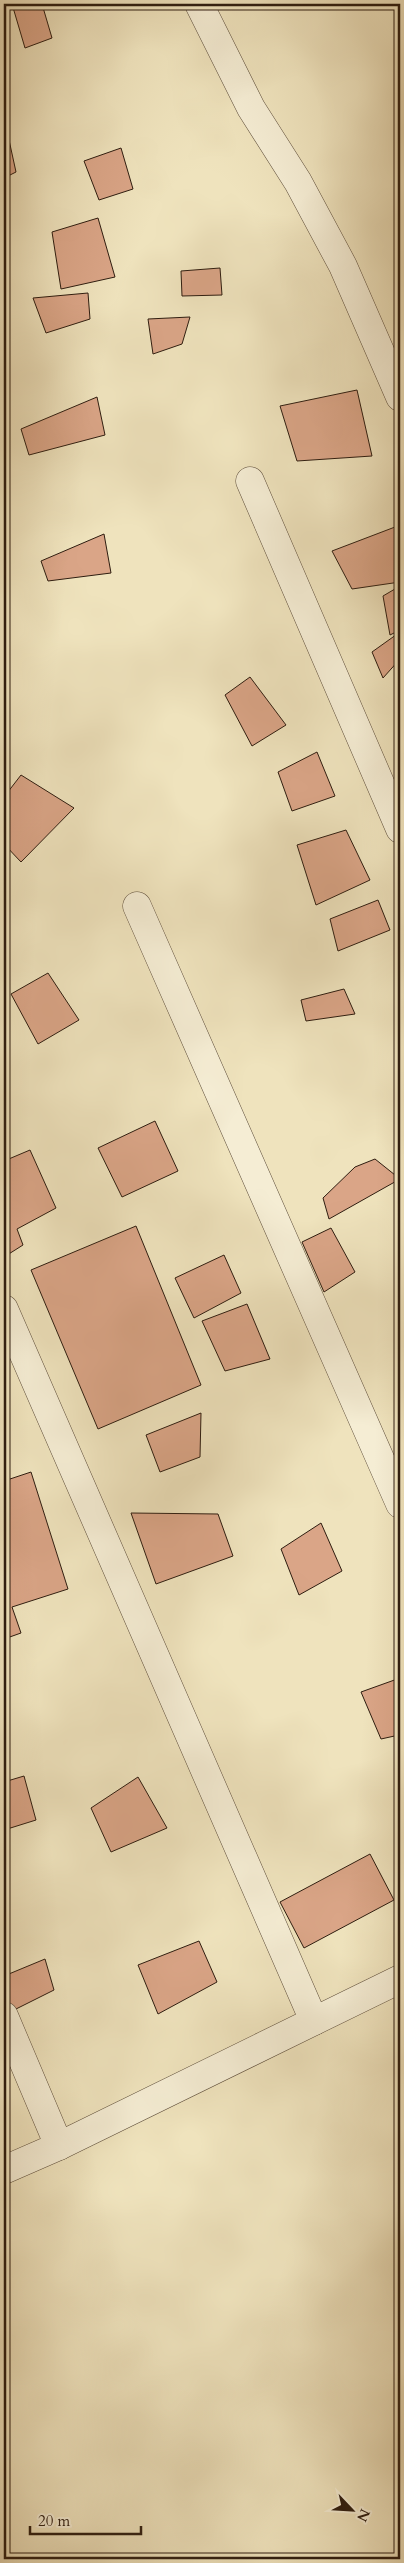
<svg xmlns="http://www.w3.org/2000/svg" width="404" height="2563" font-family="Cardo,serif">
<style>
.building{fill:#daa587;stroke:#2e1d10}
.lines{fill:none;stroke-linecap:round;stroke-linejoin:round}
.minor-casing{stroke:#5e4e3b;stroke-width:29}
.minor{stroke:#f5edd4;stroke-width:28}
</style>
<rect width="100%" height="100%" fill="#efe3bd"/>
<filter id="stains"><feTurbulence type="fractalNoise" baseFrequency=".004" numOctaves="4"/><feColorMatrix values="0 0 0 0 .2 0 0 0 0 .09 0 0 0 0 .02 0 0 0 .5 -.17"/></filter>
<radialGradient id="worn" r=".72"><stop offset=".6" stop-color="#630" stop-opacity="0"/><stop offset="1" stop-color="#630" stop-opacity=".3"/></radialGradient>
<g class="building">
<polygon points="12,4 42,4 52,38 25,48"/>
<polygon points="4,117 16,172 4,178"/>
<polygon points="121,148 133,189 99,200 84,161"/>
<polygon points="98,218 115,277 61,289 52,232"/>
<polygon points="220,268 222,295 182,296 181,271"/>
<polygon points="88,293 90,319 46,333 33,298"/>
<polygon points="190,317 182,344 153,354 148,319"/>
<polygon points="357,390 372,456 297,461 280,406"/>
<polygon points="97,397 105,435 29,455 21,429"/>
<polygon points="395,527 400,545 400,582 352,589 332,551"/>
<polygon points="104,534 111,573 48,581 41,561"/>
<polygon points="400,586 400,630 390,635 383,596"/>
<polygon points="400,632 400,659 383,678 372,652"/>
<polygon points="250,677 286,725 252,746 225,695"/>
<polygon points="317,752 335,796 292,811 278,772"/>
<polygon points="21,775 74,808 21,862 4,844 4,797"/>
<polygon points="346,830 370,880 316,905 297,845"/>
<polygon points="378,900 390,930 338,951 330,919"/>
<polygon points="48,973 79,1020 38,1044 11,994"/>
<polygon points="344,989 355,1014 306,1021 301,1000"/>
<polygon points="155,1121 178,1171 122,1197 98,1148"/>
<polygon points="30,1150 56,1208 17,1229 23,1245 4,1257 4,1161"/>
<polygon points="375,1159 400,1179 329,1219 323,1198 355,1167"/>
<polygon points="136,1226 201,1385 98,1429 31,1270"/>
<polygon points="331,1228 355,1272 324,1292 302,1242"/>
<polygon points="224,1255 241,1293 194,1318 175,1278"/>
<polygon points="247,1304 270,1359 225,1371 202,1321"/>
<polygon points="201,1413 200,1457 160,1472 146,1435"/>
<polygon points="31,1472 68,1589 12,1607 21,1633 4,1639 4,1481"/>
<polygon points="131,1513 218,1514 233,1556 156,1584"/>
<polygon points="321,1523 342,1571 299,1595 281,1549"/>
<polygon points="400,1678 400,1740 399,1735 381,1739 361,1692"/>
<polygon points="24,1776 36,1820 4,1830 4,1782"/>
<polygon points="138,1777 167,1828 111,1852 91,1808"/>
<polygon points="370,1854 394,1900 304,1948 280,1902"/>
<polygon points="199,1941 217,1982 158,2014 138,1965"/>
<polygon points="45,1959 54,1990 12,2011 4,1993 4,1976"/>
</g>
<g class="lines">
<defs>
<g id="minor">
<polyline points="199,4 251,108 298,182 343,266 400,397"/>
<polyline points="250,481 400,829"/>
<polyline points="137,906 400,1504"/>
<polyline points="4,1309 314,2021"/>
<polyline points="4,2016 59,2146"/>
<polyline points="4,2170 59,2146 400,1979"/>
</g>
</defs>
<use href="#minor" class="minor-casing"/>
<use href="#minor" class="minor"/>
</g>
<rect width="404" height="2563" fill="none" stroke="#efe3bd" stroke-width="20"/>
<rect x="5" y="5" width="394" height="2553" fill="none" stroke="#2e1d10" stroke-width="2.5"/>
<rect x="10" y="10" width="384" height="2543" fill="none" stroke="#2e1d10"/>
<g transform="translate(352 2510) rotate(115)" stroke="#f5edd4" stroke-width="4" paint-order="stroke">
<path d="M0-4L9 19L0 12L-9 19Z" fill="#2e1d10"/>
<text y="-8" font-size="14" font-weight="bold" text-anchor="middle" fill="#2e1d10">N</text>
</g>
<path d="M30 2526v8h111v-8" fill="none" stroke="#2e1d10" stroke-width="2.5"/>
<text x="38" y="2526" font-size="15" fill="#2e1d10" stroke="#f5edd4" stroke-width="4" paint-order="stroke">20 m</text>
<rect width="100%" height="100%" filter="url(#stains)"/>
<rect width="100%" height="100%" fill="url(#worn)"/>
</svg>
